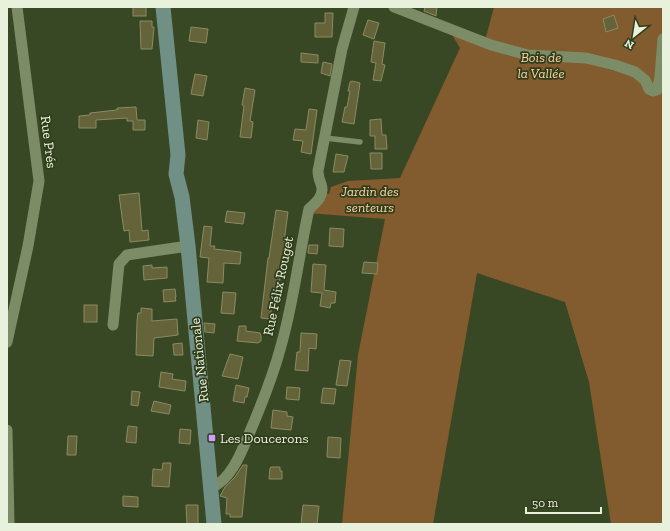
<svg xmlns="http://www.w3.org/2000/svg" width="670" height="531" font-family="'Zilla Slab',serif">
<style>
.green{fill:#825b2e}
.building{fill:#64633a;stroke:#8b8b61}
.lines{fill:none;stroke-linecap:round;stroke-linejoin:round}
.lane{stroke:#7b8c66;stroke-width:5.5}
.street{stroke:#7b8c66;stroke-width:11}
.secondary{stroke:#709086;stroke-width:15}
.poi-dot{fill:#d19dfe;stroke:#2f3d1a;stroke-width:1.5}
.labels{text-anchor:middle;stroke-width:3.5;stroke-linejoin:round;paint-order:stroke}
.park-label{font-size:14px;font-style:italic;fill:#fed3a7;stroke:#2f3d1a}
.street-label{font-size:14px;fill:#e7f1dc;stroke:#2f3d1a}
.poi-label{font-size:14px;fill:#e7f1dc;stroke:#2f3d1a;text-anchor:start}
</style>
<rect width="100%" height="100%" fill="#394824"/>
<polygon class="green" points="494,7 663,7 663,524 611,524 589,382 565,302 477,273 433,524 342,524 358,355 385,219 308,213 322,193 329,194 331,187 348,181 400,178 460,48 445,23 486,37"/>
<g class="building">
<rect x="133" y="7" width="13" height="9"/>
<polygon points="425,7 437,7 436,16 424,11"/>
<polygon points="325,13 333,13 332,37 315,37 315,23 325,23"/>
<polygon points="614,15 618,28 606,32 603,19"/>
<polygon points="368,20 379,23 374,39 363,35"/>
<polygon points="140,21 152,21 152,27 154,27 152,49 141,49"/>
<polygon points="191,27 208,29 206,43 189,41"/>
<polygon points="374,41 385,43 382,64 385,65 381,81 373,80 376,63 371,62"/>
<polygon points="301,53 318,55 318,63 301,62"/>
<polygon points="323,62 332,64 330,76 321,73"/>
<polygon points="195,74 207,76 203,96 191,94"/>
<polygon points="352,81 360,83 354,124 342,122 345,107 347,107 350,91 348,91 350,82"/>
<polygon points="245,88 255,90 250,121 253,122 251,138 240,137 244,106 242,105"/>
<polygon points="136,107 137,120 145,120 145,130 133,130 133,121 127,121 127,118 96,120 96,128 79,128 79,116 90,115 90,113 117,110 117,108"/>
<polygon points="309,109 317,110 311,154 301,152 303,141 293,140 295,129 306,130"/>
<polygon points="381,119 382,135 386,135 387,149 375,149 375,136 370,136 370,120"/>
<polygon points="198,120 209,122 207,140 196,138"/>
<polygon points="370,153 382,153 382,169 371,169"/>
<polygon points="336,154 348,156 344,172 333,172"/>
<polygon points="139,193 142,231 148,230 149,240 130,242 129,230 124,231 119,195"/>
<polygon points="276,210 288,212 284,242 287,242 286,257 282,256 279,288 274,287 270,319 261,318 268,258 269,258"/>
<polygon points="227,211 245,213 243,224 225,222"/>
<polygon points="204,226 212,227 210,246 215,246 214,249 241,252 240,264 224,263 223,283 207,282 209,258 200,257"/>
<polygon points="330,228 344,229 343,247 329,246"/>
<polygon points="309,245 318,245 317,254 308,253"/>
<polygon points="364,262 378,263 377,274 362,273"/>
<polygon points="313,264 326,265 324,290 336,292 335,303 331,303 330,308 320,306 322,293 311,292"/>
<polygon points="152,265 152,268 167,267 167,278 144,280 143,266"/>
<polygon points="175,289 176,297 175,297 176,301 164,302 163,290"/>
<polygon points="223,292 236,293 234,314 221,313"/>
<rect x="84" y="305" width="13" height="17"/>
<polygon points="141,308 152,309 152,321 177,319 178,335 154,338 153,356 136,355 137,321 138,313 141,313"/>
<polygon points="204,323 215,324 214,333 205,332"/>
<polygon points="239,326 246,326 246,331 260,333 261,336 261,341 258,343 237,341"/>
<polygon points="301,333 317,334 316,349 309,348 308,371 295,370 297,352 300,352"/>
<polygon points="182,343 183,355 174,355 173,344"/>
<polygon points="230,354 243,357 238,379 222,376"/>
<polygon points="340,360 351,361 347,386 336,385"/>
<polygon points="161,372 173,374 172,379 186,381 185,391 159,387"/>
<polygon points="236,385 249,388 247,397 245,397 244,403 233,401"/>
<polygon points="287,387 300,388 299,400 286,399"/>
<polygon points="323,388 336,389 334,404 321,403"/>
<polygon points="132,391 140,392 138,406 131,405"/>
<polygon points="154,401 171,405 169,414 151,411"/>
<polygon points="273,410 287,412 287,416 293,417 291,430 271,428"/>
<polygon points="128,426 137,427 136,443 126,442"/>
<polygon points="180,429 191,430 190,444 179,443"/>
<polygon points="68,436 77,436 76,455 67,455"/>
<polygon points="328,437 341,438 340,458 327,457"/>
<polygon points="163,463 171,463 169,487 152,486 153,469 162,470"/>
<polygon points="243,465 247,465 242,517 230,517 230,514 226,514 227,498 220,496 225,487 235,477"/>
<polygon points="271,467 280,467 280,471 282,471 282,479 269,479 270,468"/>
<polygon points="123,496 138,497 138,507 123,506"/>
<polygon points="186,505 198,505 198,524 187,524"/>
<polygon points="303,505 319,506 317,524 301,524"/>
</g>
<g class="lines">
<polyline class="lane" points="325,138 360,142"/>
<g class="street">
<polyline points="394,7 491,45 528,55 586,58 615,65 635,72 645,80 649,89 653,91 657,90 660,77 663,39"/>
<polyline points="113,325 119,264 127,255 188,246"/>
<polyline points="7,342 28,246 39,181 17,7"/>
<polyline points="7,430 9,524"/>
<path d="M 211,488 C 231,480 241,453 249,434 C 261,406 273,376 281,346 C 294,301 299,254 309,209 C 317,202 325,195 321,184 C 319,179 318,176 318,171 L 342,49 L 354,7"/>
</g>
<polyline class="secondary" points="163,7 178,155 176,174 182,197 188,246 214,524"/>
</g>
<rect class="poi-dot" x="208" y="434" width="8" height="8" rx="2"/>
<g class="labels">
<g class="park-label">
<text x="541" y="62">Bois de<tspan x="541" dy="16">la Vallée</tspan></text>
<text x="370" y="196">Jardin des<tspan x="370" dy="16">senteurs</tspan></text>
</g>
<g class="street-label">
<text transform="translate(49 142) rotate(83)" y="5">Rue Prés</text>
<text transform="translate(278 286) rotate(-78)" y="5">Rue Félix Rouget</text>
<text transform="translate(199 360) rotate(-96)" y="5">Rue Nationale</text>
</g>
<g class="poi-label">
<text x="220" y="443">Les Doucerons</text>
</g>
</g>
<rect width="670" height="531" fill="none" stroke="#e7f1dc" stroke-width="16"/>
<g transform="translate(634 36) rotate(210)" stroke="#2f3d1a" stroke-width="3" paint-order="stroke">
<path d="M0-3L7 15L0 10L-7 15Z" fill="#e7f1dc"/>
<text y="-6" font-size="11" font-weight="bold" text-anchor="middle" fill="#e7f1dc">N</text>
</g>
<path d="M526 507v6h75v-6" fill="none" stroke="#e7f1dc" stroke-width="2"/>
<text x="532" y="507" font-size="12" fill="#e7f1dc" stroke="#2f3d1a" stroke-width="3" paint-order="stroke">50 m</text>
</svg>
